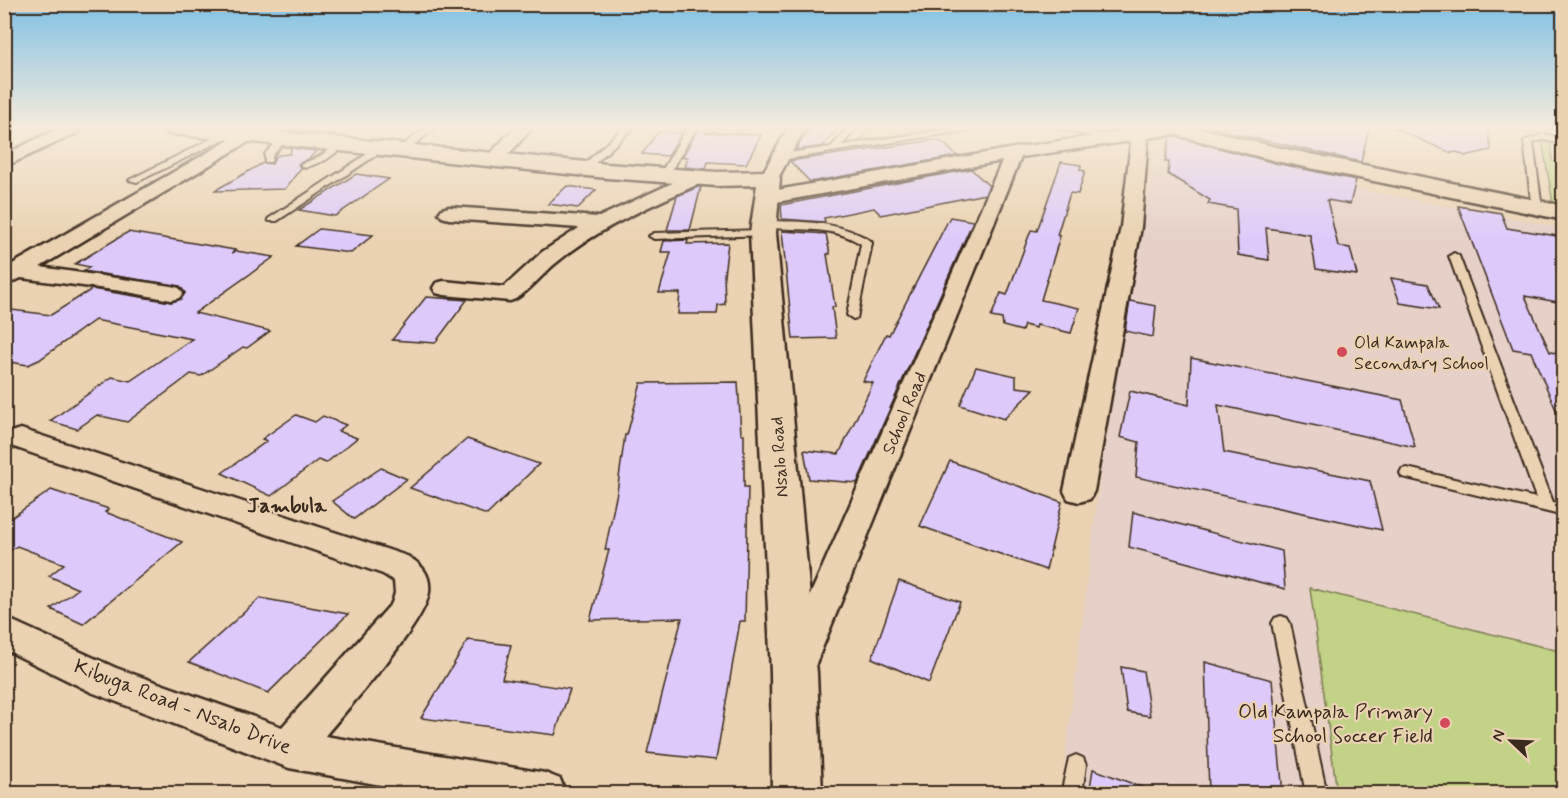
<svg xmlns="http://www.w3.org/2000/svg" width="1568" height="798" font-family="Mynerve,sans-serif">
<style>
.built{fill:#e6d0c8}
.green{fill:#c2d286;stroke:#7e7e52;stroke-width:1.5}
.building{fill:#ddcafb;stroke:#3b2a1e;stroke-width:1.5}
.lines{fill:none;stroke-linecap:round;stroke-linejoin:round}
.lane-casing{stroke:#3b2a1e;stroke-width:4}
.street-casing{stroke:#3b2a1e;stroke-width:5}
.secondary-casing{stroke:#3b2a1e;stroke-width:5}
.lane{fill:#ead2b2;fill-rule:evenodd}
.street{fill:#ead2b2;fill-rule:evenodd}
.secondary{fill:#ead2b2;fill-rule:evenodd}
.poi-dot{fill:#d1495b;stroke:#ead2b2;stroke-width:2}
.labels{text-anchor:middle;stroke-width:4.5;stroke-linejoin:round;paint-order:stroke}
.poi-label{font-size:18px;fill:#3b2a1e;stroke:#ead2b2;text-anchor:start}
.street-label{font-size:18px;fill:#3b2a1e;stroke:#ead2b2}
.quarter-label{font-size:21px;font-weight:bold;fill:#3b2a1e;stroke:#ead2b2}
.near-street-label{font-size:21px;fill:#3b2a1e;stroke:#ead2b2}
.near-poi-label{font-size:21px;fill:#3b2a1e;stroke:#ead2b2;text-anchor:end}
</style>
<rect width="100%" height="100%" fill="#ead2b2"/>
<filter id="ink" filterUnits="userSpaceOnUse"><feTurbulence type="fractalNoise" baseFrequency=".0167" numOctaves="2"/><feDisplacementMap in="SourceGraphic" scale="12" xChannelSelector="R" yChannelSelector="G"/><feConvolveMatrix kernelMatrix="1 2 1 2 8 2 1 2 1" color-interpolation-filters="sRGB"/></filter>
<g filter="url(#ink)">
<polygon class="built" points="1155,151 1563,228 1563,793 1061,794 1100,476"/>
<g class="green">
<polygon points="870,128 950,128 859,142"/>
<polygon points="1551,139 1552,161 1563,164 1563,205 1553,203 1542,141"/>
<polygon points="1310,588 1563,652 1563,793 1337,793"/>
</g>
<g class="building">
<polygon points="292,128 334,128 329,134 292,131"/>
<polygon points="813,128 838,128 823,146 796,150 801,141"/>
<polygon points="1211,128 1369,128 1361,162"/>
<polygon points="1394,128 1488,128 1491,150 1465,156 1457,152 1451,153"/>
<polygon points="698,130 706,132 761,135 746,164 708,162 706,169 685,167 688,157 682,157"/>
<polygon points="658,132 682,133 668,156 642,154"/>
<polygon points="1174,136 1275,163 1356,180 1350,204 1327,200 1338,246 1350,248 1357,275 1316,269 1310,235 1266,228 1269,260 1238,255 1236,209 1208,204 1210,200 1168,174 1169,162 1165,162 1170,137"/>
<polygon points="935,140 942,142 957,156 810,182 790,161"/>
<polygon points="291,148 316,151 310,158 298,164 301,168 285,189 214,191 263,163 272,164 275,157 279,155 290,154"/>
<polygon points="1061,162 1081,165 1080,170 1085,171 1078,194 1070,193 1057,235 1060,236 1041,300 1079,308 1071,333 1037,325 1036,328 1024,325 1022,331 1003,326 1002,319 991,317 1001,293 1007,295 1031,230 1037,231"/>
<polygon points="971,169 989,186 985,194 881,215 874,208 824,218 825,222 782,219 781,205"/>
<polygon points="356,174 389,179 335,216 299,210"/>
<polygon points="567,186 596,190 578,208 548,204"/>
<polygon points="698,187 701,187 690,230 667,230 677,196"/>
<polygon points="1458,206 1501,213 1507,228 1563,237 1563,303 1525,296 1550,352 1563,354 1563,426 1531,352 1513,349"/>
<polygon points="950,217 973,221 857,483 809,479 804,450 839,454 873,383 863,381 886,334 889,335"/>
<polygon points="319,229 373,235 351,253 296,246"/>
<polygon points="782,231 826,234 830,254 827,254 835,307 832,307 836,338 793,339"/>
<polygon points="128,232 235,250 232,253 236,251 274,257 195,313 270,331 247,348 243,347 201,376 191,374 127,422 97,415 77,429 50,421 112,377 130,381 192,339 95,320 39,360 28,365 4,361 4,309 51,315 92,289 171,302 181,299 185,293 180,286 83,271 90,267 75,264"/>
<polygon points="688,240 687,244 728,243 724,275 725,304 718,305 717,314 678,314 680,293 659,293 671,252 661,252 664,241"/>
<polygon points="1391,278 1428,284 1439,309 1400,303"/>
<polygon points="426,297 467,300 435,343 392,340"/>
<polygon points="1130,301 1156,306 1153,337 1125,331"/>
<polygon points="1191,358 1402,400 1415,447 1218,405 1224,452 1370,481 1382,530 1136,477 1139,442 1120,437 1130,391 1189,405"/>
<polygon points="976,367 1016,376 1016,387 1034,389 1004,419 960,405"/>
<polygon points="738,382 741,434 744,434 744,487 748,487 745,621 740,621 716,760 647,753 682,618 590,620 609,550 605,550 617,492 625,435 627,435 641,383"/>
<polygon points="296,415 315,422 323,416 346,425 338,431 357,438 326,463 318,460 271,496 222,473 267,441 262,439"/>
<polygon points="467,439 539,464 487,515 410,488"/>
<polygon points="950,461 1062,502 1046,570 920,526"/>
<polygon points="381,468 407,479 354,519 332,501"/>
<polygon points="51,490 109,509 105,512 182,542 83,624 51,609 78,589 49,576 64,564 17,546 4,555 4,523"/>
<polygon points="1133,512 1282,551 1285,589 1129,547"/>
<polygon points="899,581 960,602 929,683 872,658"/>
<polygon points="260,598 348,614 268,693 189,662"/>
<polygon points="468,640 511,645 502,679 570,689 555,735 421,718"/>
<polygon points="1205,662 1272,680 1283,794 1209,794"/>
<polygon points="1121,667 1143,671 1150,716 1127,712"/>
<polygon points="1093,769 1152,791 1151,794 1089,794"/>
</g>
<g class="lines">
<defs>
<g id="lane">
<polygon points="425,128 435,128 405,152 399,152 399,148"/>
<polygon points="623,128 633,128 587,171 581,171 581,167"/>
<polygon points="687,128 696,128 667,178 661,178 659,176"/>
<polygon points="848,128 857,128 842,145 958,128 983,128 781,160 777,157 781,154 831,147"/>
<polygon points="1057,128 1077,128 1119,138 1115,141"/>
<polygon points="229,130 232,131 232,135 137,182 129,180"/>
<polygon points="1543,134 1564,138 1564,144 1543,140 1533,142 1542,208 1537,211 1532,208 1524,141"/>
<polygon points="281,136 288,138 273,155 271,162 265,162 265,154"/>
<polygon points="341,142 348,144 326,160 305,168 300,165 320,156"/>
<polygon points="381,145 385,148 384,150 277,221 269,221 268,219"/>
<path d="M 764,221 C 801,222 838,220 871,241 L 872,243 L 857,318 L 853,319 L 847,315 L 861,244 C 829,223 796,233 760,226 L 760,222 Z"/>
<polygon points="763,230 767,231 767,235 654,239 649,236 654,233"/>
<polygon points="1454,253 1459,256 1553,502 1564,504 1564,516 1407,478 1402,477 1400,473 1402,469 1407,468 1536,498 1449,256"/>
<polygon points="1281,616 1287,618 1290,623 1327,794 1306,794 1272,623 1275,618"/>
<polygon points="1076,755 1083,758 1086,765 1082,794 1061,794 1069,758"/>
</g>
<g id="street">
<polygon points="59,128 81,128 79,132 4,167 4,155"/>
<polygon points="514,128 532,128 500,164 488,164 485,160 488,156"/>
<polygon points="788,128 805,128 776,182 762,182 760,178"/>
<polygon points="1144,128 1183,129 1181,133 1148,138 1141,227 1094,491 1090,499 1079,502 1068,499 1064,491 1121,227 1131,141 1021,157 817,661 812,672 799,677 786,672 781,661 1002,161 766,204 759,202 756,198 759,194 766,192 1014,148"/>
<polygon points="247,130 253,131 256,135 253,139 40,267 171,286 179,288 183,293 179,298 171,300 122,291 21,278 4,286 4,269 9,266"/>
<path d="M 696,172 L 703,174 L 705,178 L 703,182 C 653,205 599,227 556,263 C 543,273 525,297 510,301 L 444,295 L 436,293 L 433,288 L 436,283 L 444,281 L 504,287 L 542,252 L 579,228 L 449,219 L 442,217 L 439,213 L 442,209 L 449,207 L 599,217 Z"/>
<path d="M 21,429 L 407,556 C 421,564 431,574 429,592 C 426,623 348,708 325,736 L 545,773 L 560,779 L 566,794 L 429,794 L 289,768 L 91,692 L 4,649 L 4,617 L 116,668 L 282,727 L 392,603 L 395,593 L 394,581 L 383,574 L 11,446 L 7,439 L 11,432 Z"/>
</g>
<g id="secondary">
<polygon points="162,128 241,128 607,164 717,172 769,171 777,173 780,178 776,233 817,673 822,794 772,794 771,673 750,233 757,185 717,186 607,178 172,134 165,132"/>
<polygon points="1163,128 1200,128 1276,147 1564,206 1564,220 1276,161 1166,132"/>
</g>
</defs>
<use href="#lane" class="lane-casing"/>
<use href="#street" class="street-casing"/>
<use href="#secondary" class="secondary-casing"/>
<use href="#lane" class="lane"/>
<use href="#street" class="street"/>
<use href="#secondary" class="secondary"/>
</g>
</g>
<linearGradient id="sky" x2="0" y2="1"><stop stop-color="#80c1e5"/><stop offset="0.53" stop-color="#f6ebdc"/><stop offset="1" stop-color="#f6ebdc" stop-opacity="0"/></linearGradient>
<rect width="1568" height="240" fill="url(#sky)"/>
<g class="poi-dot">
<circle cx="1342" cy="352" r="6"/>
<circle cx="1445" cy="723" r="6"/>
</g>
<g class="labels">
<g class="poi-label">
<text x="1354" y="348">Old Kampala<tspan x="1354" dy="21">Secondary School</tspan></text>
</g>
<g class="street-label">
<text transform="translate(904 413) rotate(-67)" y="6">School Road</text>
<text transform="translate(779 457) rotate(-94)" y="6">Nsalo Road</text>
</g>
<g class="quarter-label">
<text x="287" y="512">Jambula</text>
</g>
<g class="near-street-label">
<text transform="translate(183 706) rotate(21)" y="7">Kibuga Road - Nsalo Drive</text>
</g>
<g class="near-poi-label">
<text x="1433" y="718">Old Kampala Primary<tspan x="1433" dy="24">School Soccer Field</tspan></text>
</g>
</g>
<rect width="1568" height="798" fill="none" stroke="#ead2b2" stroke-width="24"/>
<rect x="12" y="12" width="1544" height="774" fill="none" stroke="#3b2a1e" stroke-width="2" filter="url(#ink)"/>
<g transform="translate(1511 741) rotate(293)" stroke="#ead2b2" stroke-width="4.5" paint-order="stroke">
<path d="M0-4.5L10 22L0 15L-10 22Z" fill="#3b2a1e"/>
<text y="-9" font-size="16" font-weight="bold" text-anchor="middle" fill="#3b2a1e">N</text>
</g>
</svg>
